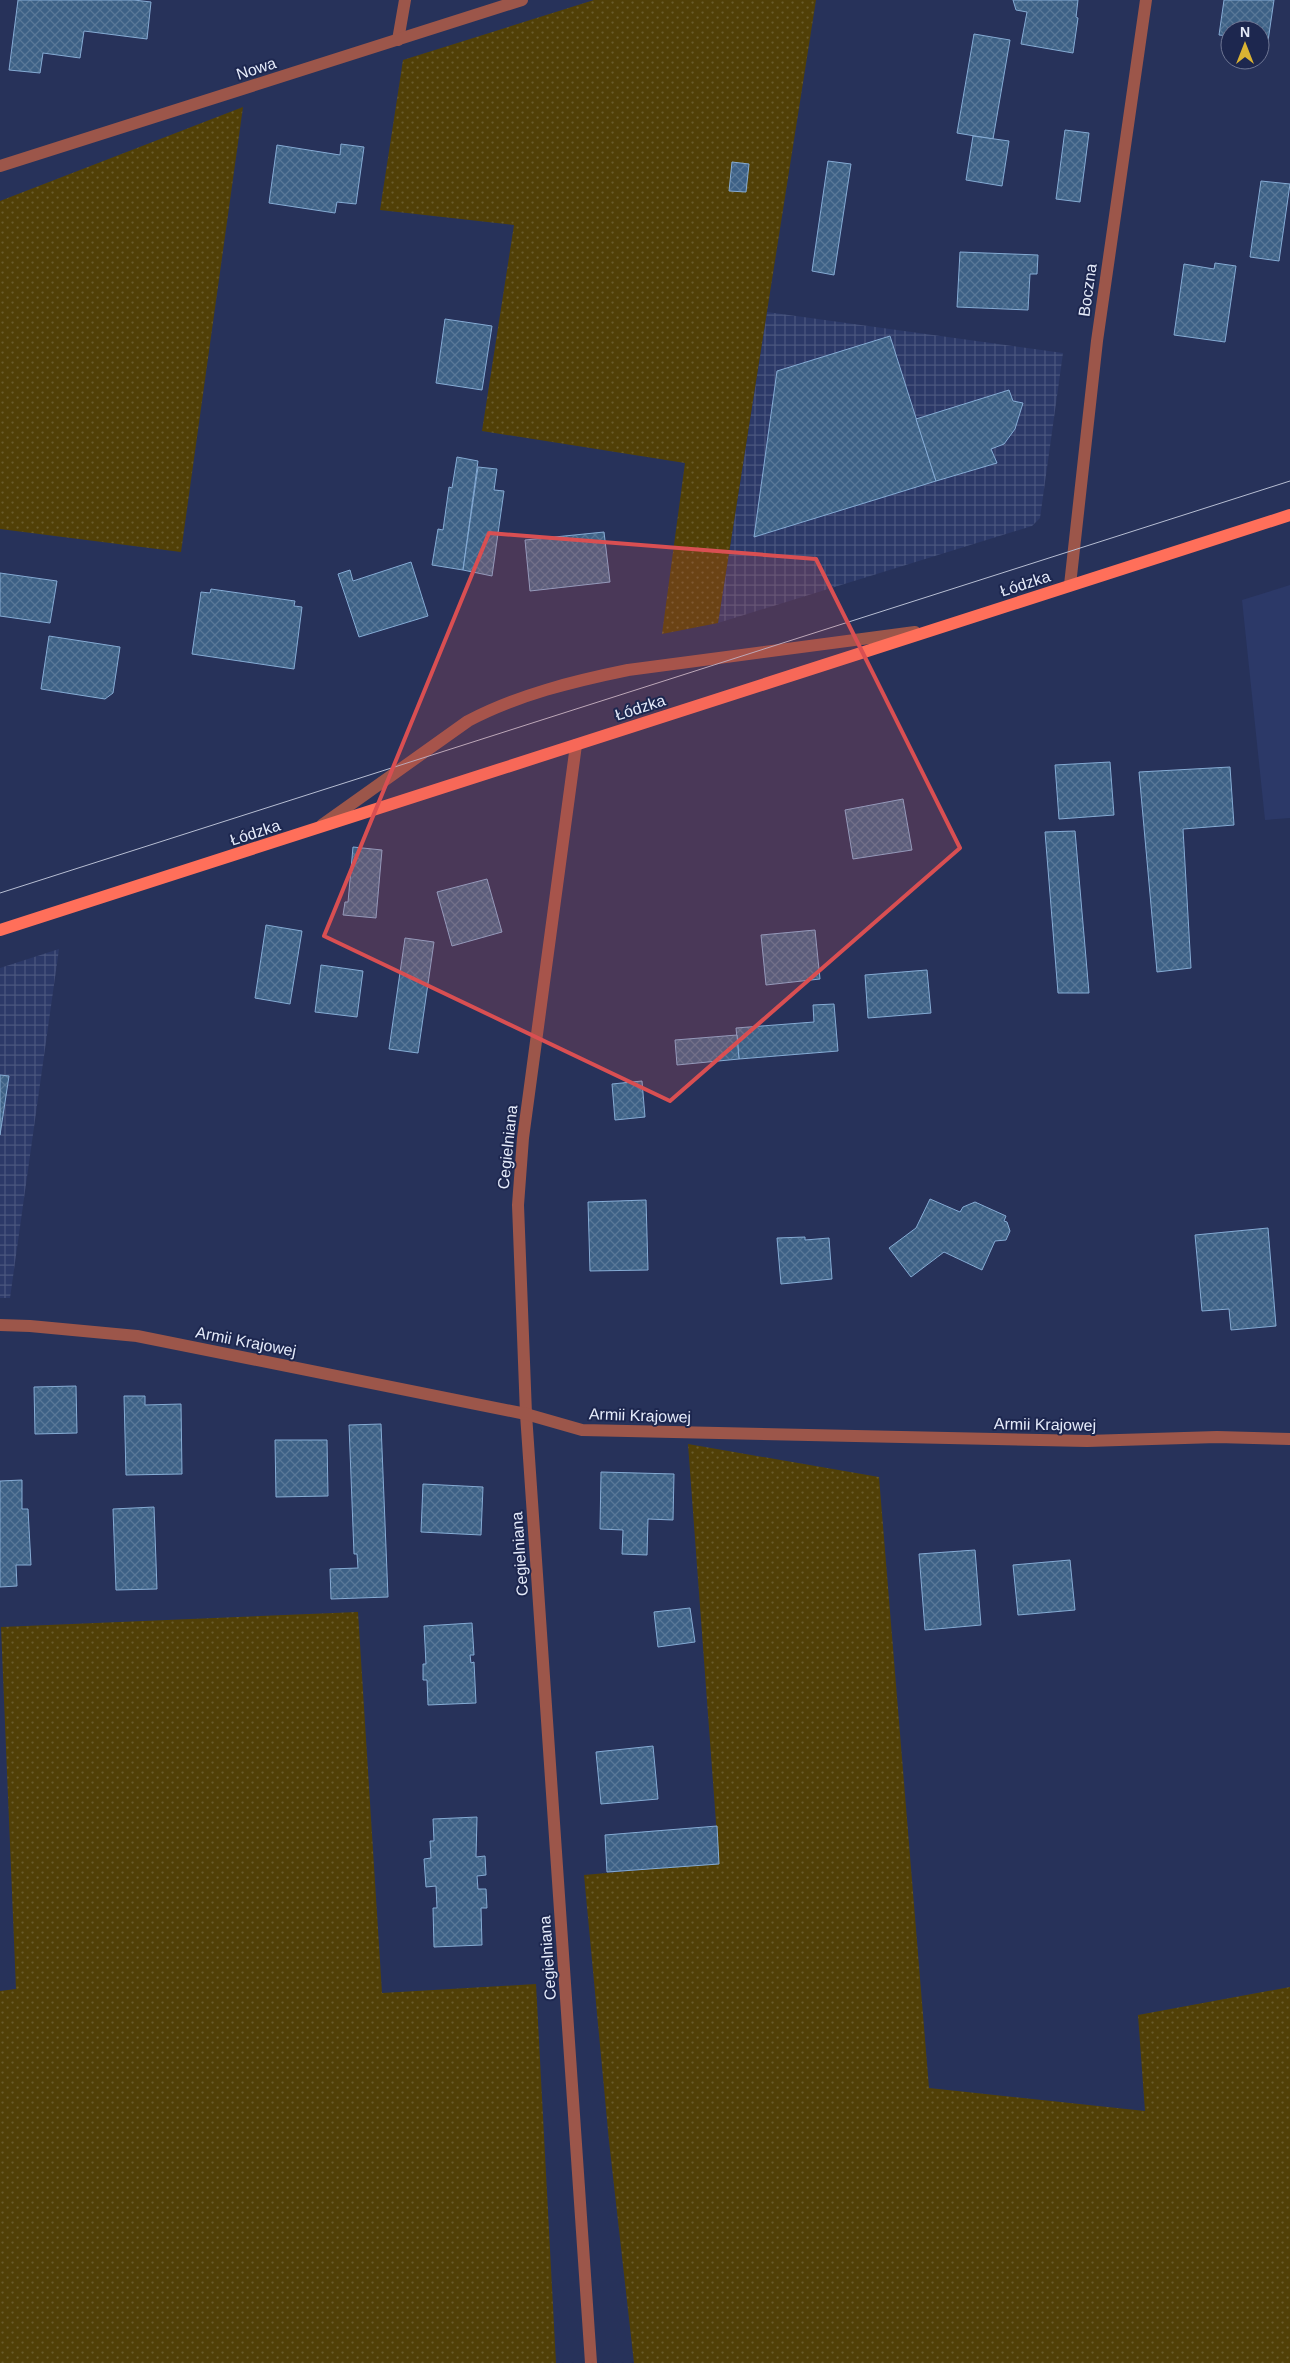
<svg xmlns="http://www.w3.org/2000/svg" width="1290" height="2363" font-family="Helvetica,sans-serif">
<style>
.built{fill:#2c3968}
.industrial{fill:url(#industrial-grid)}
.grass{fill:url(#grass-dots)}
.building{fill:url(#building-cross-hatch);stroke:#85abd4}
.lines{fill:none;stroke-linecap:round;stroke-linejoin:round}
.minor{stroke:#9c564a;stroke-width:12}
.major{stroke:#ff6f5a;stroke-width:12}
.tram{stroke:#b7bed3;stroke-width:1}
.marked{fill:#d94f52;fill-opacity:0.2;stroke:#d94f52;stroke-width:4;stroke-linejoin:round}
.labels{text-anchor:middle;stroke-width:4;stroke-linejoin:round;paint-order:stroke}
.street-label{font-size:16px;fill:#e5ebfa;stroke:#1d274f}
</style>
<defs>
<pattern id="industrial-grid" width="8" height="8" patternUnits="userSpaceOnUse" patternTransform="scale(1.25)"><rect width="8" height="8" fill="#2c3968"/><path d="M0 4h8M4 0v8" fill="none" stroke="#4a567e"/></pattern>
<pattern id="grass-dots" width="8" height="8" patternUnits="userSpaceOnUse" patternTransform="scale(1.25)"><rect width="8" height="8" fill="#514007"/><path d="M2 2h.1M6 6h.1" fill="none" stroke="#6a5c2c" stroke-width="1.8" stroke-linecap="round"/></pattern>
<pattern id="building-cross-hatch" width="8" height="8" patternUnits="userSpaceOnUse" patternTransform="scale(1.25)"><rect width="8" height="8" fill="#3d6186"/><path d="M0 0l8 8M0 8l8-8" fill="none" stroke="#597898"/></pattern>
</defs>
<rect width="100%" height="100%" fill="#27325a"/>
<polygon class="built" points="1290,585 1290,818 1265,820 1242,600"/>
<g class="industrial">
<polygon points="767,312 1063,353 1040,518 1032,526 718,623"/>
<polygon points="59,949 10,1298 0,1298 0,968"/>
</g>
<g class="grass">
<polygon points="594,0 816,0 718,623 662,634 685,463 482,431 514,225 380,210 403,60"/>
<polygon points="243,107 181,552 0,529 0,201"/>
<polygon points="688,1444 879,1477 929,2088 1145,2111 1138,2015 1290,1987 1290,2363 634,2363 609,2141 584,1875 719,1863"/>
<polygon points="358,1612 382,1993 536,1984 556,2363 0,2363 0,1991 16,1989 1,1627"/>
</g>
<g class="building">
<polygon points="18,0 134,0 151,2 147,39 84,31 80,58 43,53 40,73 9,70"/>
<polygon points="1013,0 1078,0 1076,17 1078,18 1073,53 1021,44 1027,12 1016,10"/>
<polygon points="1224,0 1274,0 1268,41 1260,40 1260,30 1230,30 1230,36 1219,35"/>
<polygon points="974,34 1010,40 993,139 957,133"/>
<polygon points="1065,130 1089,133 1080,202 1056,199"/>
<polygon points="973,136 1009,141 1002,186 966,180"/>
<polygon points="341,144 364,147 356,204 337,202 335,213 269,203 277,145 340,155"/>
<polygon points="828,161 851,164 834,275 812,271"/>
<polygon points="732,162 749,164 746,192 729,191"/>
<polygon points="1261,181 1290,184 1279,261 1250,257"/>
<polygon points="960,252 1038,255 1037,274 1030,274 1028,310 957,307"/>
<polygon points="1215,263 1236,266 1225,342 1174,335 1184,264 1214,269"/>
<polygon points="445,319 492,326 482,390 436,383"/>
<polygon points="890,336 936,481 754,537 777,371"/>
<polygon points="1009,390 1013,401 1023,403 1015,429 1004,444 991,449 997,463 936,481 916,419"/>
<polygon points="457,457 478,461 463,570 432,565 438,529 443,530 449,487 452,488"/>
<polygon points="478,467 497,469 494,490 504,491 492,576 463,570"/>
<polygon points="604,532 610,582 530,591 525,540"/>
<polygon points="411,562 428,616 359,637 338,574 350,570 353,581"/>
<polygon points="0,573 57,581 50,623 0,616"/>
<polygon points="211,589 295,601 294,606 302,607 294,669 192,654 201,592 210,593"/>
<polygon points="49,636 120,647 113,693 105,699 41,689"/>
<polygon points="1110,762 1114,815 1059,819 1055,765"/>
<polygon points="1230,767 1234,825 1183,829 1191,968 1157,972 1139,772"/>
<polygon points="903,799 912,850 853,859 845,810"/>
<polygon points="1075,831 1089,993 1058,993 1045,832"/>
<polygon points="353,847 382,850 376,918 343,915 345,902 348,902"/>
<polygon points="487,879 502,932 452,946 437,892"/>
<polygon points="266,925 302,931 290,1004 255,998"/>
<polygon points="815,930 820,979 766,985 761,935"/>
<polygon points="405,938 434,942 418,1053 389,1049"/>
<polygon points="321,965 363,971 357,1017 315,1012"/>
<polygon points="927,970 931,1013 868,1018 865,975"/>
<polygon points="834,1004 838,1051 739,1059 736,1028 814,1022 813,1005"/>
<polygon points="737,1035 739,1059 677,1065 675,1040"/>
<polygon points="0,1075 9,1076 0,1135"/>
<polygon points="642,1081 645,1117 615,1120 612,1084"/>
<polygon points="930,1199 960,1212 963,1207 975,1202 1006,1216 1004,1221 1007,1222 1010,1231 1006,1240 995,1241 982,1270 944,1252 911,1277 889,1248 916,1228"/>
<polygon points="646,1200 648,1270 590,1271 588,1202"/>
<polygon points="1268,1228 1276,1326 1231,1330 1229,1309 1202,1311 1195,1235"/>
<polygon points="805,1237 805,1240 829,1238 832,1279 781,1284 777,1238"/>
<polygon points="76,1386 77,1433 35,1434 34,1387"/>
<polygon points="124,1396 145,1396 145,1405 181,1404 182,1474 126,1475"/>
<polygon points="381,1424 388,1597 331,1599 330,1569 358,1568 357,1554 354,1554 349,1425"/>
<polygon points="275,1440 327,1440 328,1496 276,1497"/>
<polygon points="601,1472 674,1474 673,1520 648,1519 647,1555 622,1554 623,1530 600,1529"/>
<polygon points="22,1480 22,1509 28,1509 31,1565 16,1565 17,1586 0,1587 0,1481"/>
<polygon points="423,1484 483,1487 481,1535 421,1532"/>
<polygon points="154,1507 157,1589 116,1590 113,1509"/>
<polygon points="975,1550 981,1625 925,1630 919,1554"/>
<polygon points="1070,1560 1075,1610 1018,1615 1013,1565"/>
<polygon points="690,1608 695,1642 658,1647 654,1612"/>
<polygon points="472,1623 474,1655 470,1655 471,1663 474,1662 476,1703 428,1705 427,1680 423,1680 423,1664 426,1664 424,1626"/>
<polygon points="653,1746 658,1799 601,1804 596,1752"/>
<polygon points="477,1817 476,1857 485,1856 486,1875 477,1876 478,1889 486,1889 487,1908 481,1908 482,1945 434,1947 433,1908 437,1908 436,1886 426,1887 424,1859 431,1858 430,1841 434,1841 433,1819"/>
<polygon points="717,1826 719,1864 607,1872 605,1835"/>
</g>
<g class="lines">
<g class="minor">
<polyline points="398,40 405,0"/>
<polyline points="0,166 522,0"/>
<polyline points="1070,585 1097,341 1146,0"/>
<polyline points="576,745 523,1138 518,1205 526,1414 591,2363"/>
<path d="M 322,825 L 468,721 C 517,695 574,681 628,670 L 915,632"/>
<polyline points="0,1325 30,1326 137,1336 526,1414 582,1430 1087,1441 1217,1437 1290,1439"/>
</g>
<polyline class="major" points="0,930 1290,515"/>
<polyline class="tram" points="0,893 1290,481"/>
</g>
<path class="marked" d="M 489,533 L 816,559 L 960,848 L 670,1101 L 324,936 Z"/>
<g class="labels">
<g class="street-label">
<text transform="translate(256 68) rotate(-18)" y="6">Nowa</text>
<text transform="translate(1087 290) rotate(-82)" y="6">Boczna</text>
<text transform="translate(1025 583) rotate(-18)" y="6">Łódzka</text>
<text transform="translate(640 707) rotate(-18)" y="6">Łódzka</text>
<text transform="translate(255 832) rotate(-18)" y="6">Łódzka</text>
<text transform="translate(507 1147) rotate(-84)" y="6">Cegielniana</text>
<text transform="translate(246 1341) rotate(11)" y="6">Armii Krajowej</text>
<text transform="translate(640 1415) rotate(2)" y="6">Armii Krajowej</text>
<text transform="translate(1045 1424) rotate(1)" y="6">Armii Krajowej</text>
<text transform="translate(519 1554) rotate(-94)" y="6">Cegielniana</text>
<text transform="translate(547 1958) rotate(-94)" y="6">Cegielniana</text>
</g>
</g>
<g transform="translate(1245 45)"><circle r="24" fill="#1d274f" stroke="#6d7593"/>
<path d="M0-4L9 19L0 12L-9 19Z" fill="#dbb333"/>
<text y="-8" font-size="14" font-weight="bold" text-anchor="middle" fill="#e5ebfa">N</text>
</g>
</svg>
